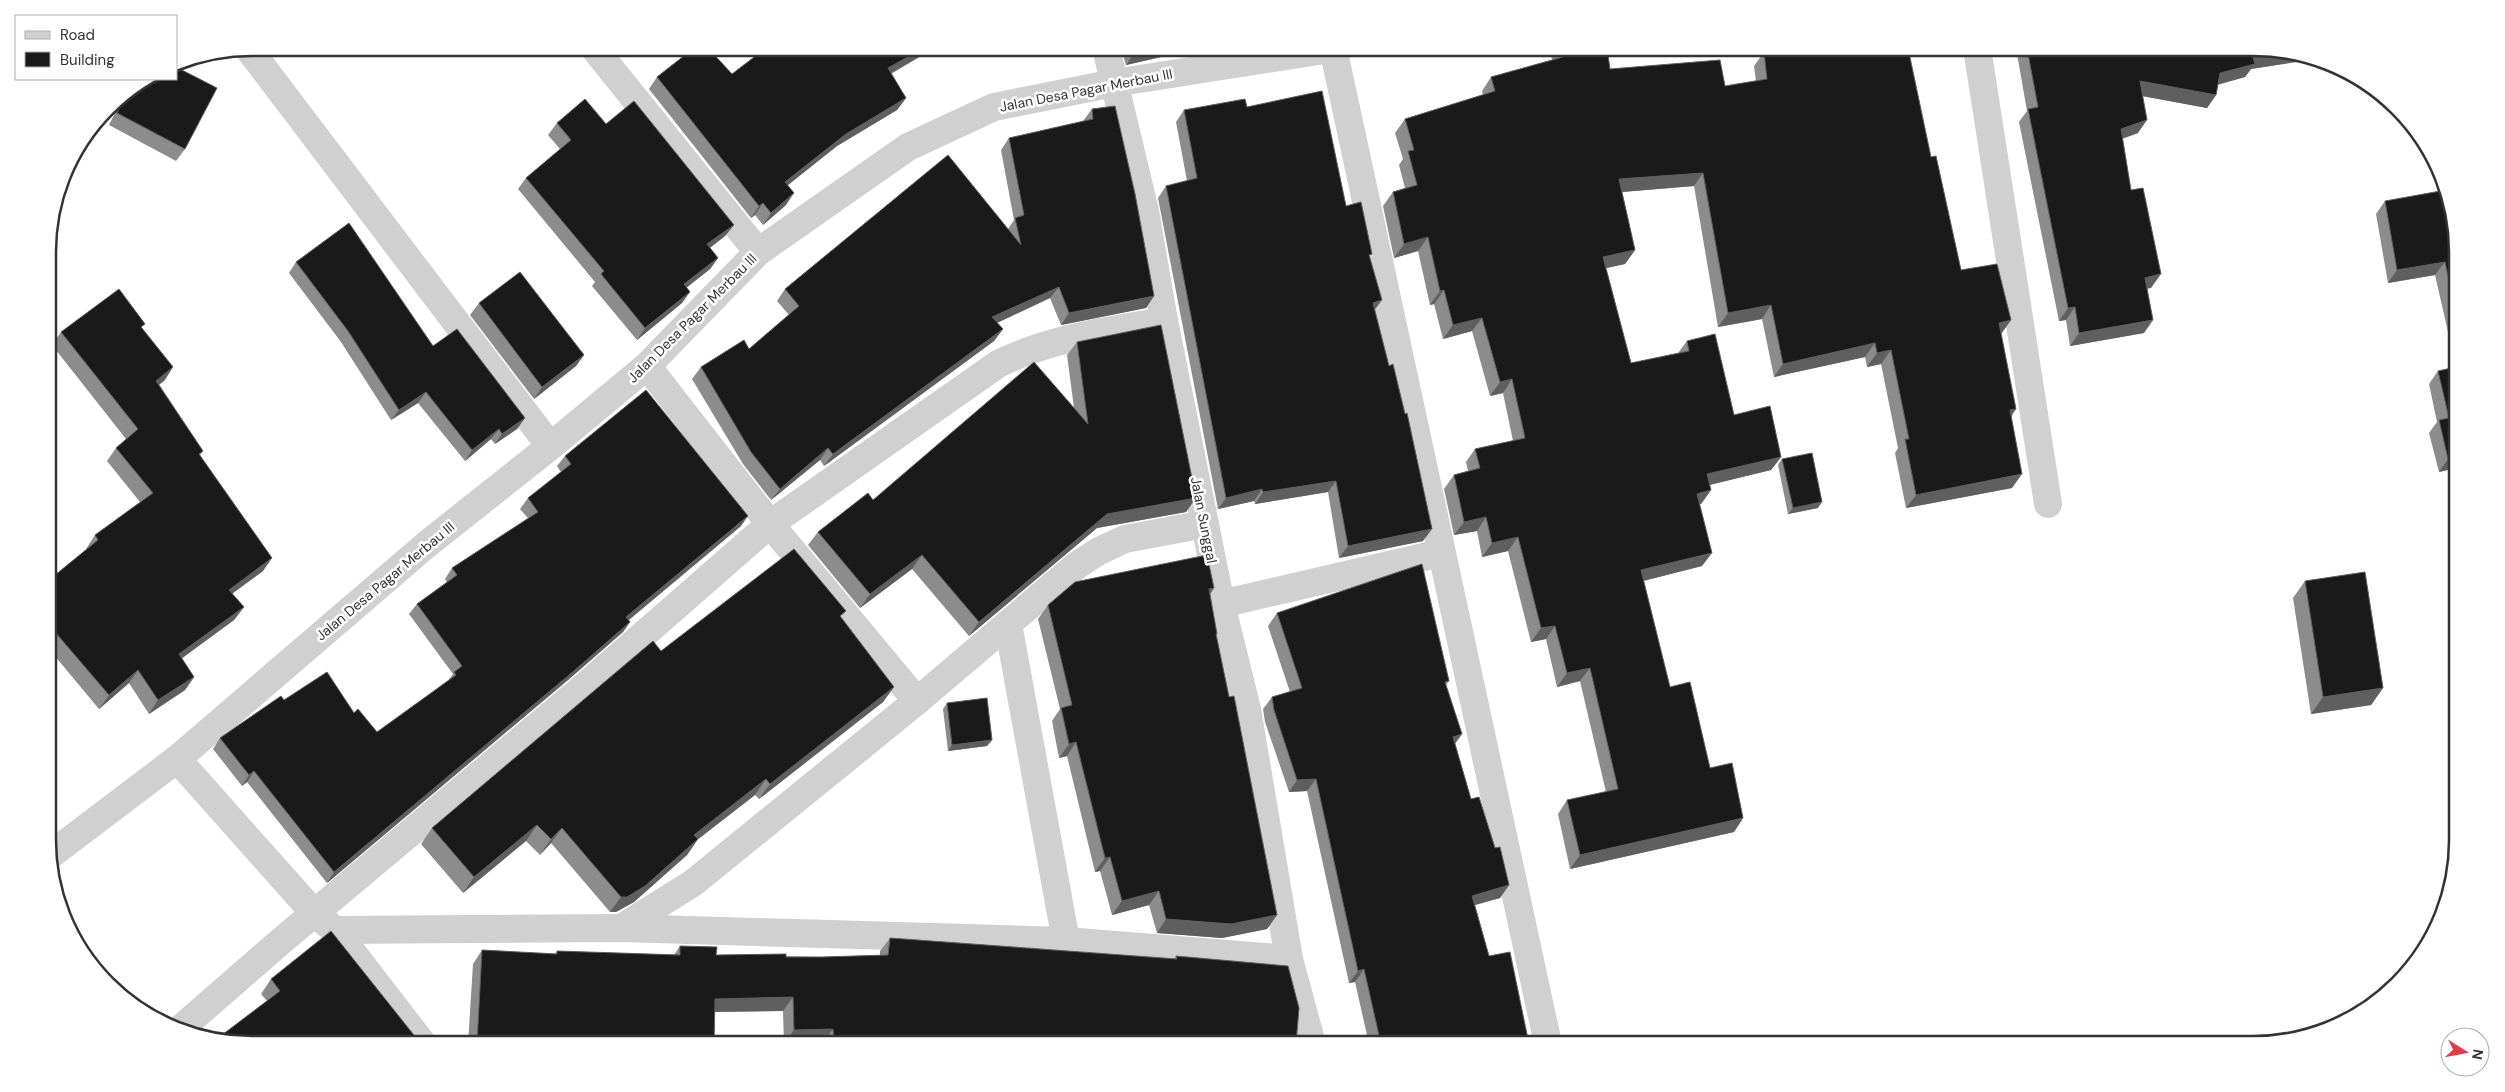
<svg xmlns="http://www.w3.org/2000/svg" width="2505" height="1092" font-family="'DM Sans',sans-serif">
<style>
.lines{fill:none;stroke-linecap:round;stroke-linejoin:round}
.minor{stroke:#d0d0d0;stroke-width:28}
.tertiary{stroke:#d0d0d0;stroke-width:28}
.wall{fill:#8c8c8c}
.shaded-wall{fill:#5f5f5f}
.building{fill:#1a1a1a;stroke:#5f5f5f}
.labels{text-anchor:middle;stroke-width:5;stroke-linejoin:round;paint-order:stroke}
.street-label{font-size:14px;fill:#333;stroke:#fff}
.rim{fill:none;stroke:#333;stroke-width:2.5}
</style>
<rect width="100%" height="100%" fill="#fff"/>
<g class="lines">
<g class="minor">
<polyline points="248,48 550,446"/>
<polyline points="594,48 758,252"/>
<polyline points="1106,48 1145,211 1164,321 1221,604 1247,709 1289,959 1312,1044"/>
<polyline points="1333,48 1548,1044"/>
<polyline points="1977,48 2048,504"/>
<polyline points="647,366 770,524 917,701"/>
<polyline points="1221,604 1441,553"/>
<polyline points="1008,624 1066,941"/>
<polyline points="177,759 315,914 335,930 423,1044"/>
<polyline points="621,928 693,883 917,701 1076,566 1099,551 1125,539 1205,524"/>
<polyline points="335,930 621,928 1066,941 1289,959"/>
<path d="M 179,1030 L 280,942 L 578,692 L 770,524 L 998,364 C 1050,338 1107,331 1164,321"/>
</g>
<polyline class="tertiary" points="49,856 177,759 426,545 552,445 647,366 758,252 908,147 994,107 1114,83 1337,48"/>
</g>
<g class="wall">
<polygon points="981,48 1024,48 983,56"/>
<polygon points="1121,48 1201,48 1126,65"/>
<polygon points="1550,48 1607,48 1610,69 1725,86 1756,81 1754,66 1764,52 1931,157 1961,270 2011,320 2001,334 2011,416 2012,488 1906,508 1895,453 1898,448 1881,364 1867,367 1865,357 1774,377 1762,319 1718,327 1694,186 1622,192 1635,250 1625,264 1606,268 1631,363 1678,353 1687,341 1734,415 1781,457 1771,470 1709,485 1711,490 1701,504 1700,504 1702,566 1643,581 1670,687 1710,768 1743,818 1734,832 1570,869 1558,814 1567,800 1606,792 1580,681 1557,687 1546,639 1531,642 1508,551 1482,557 1477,531 1454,535 1444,489 1454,475 1468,471 1466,462 1475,449 1513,441 1503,393 1490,396 1472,331 1443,339 1434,304 1430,305 1418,251 1394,258 1383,206 1393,192 1405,188 1399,165 1403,159 1395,133 1405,119 1483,95 1482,91 1491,77 1552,60"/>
<polygon points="2016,48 2253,48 2311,60 2251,69 2245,77 2218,85 2216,95 2207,108 2143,96 2138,133 2122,139 2131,190 2151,288 2147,288 2144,333 2070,346 2066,320 2059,321 2019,122 2027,111"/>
<polygon points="926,53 891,74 906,98 897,110 837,146 787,185 786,205 763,225 755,215 751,218 649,89 657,77 732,74"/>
<polygon points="149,79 185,149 176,161 109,125 125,93"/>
<polygon points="1247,107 1346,206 1370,258 1374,310 1423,541 1339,558 1328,492 1255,504 1254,501 1218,509 1158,198 1166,186 1187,181 1176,122 1184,110"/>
<polygon points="1092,109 1154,296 1146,308 1061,325 1050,298 997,323 1003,329 994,341 824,466 820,460 771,500 743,464 692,379 701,367 749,349 789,315 777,301 785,289 1008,229 1014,220 1001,150 1009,138 1083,121"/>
<polygon points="557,123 606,124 734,225 725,236 710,248 718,258 710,269 686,288 682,303 637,340 592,286 595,282 518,189 526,178 560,149 548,135"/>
<polygon points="2385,201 2456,226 2456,468 2439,472 2429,433 2437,422 2429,384 2438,371 2456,367 2435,275 2388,283 2376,214"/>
<polygon points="296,262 433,346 525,418 517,429 495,444 491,439 465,461 418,403 391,420 341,342 289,273"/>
<polygon points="479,303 584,355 576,366 534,399 470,315"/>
<polygon points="142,328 173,367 164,381 159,384 203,451 200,455 263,571 232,594 244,607 234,620 182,658 194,677 185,690 149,714 129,683 99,709 49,649 49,580 87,549 86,549 95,535 140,502 107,461 116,448 126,439 52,345 61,332"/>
<polygon points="1077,342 1196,498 1186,512 1097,528 969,636 912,569 860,608 808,545 818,532 873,500 1074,408 1067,355"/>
<polygon points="565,456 741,526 629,620 630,622 623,632 568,680 327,883 247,782 242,786 213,749 220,738 284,700 354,713 377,732 447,682 453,674 409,614 417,604 447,582 445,579 452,568 528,518 520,509 528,498 561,472 557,466"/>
<polygon points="1782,459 1818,508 1788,514 1778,465"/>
<polygon points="2305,581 2383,688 2371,705 2311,714 2293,598"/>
<polygon points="1210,593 1216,636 1277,915 1267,929 1222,938 1157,933 1149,905 1112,915 1100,871 1095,872 1067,756 1059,758 1052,721 1060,709 1038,619 1048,605"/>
<polygon points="1277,613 1449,681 1446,685 1462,734 1455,744 1471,799 1495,848 1509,885 1500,898 1475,905 1489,956 1529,1044 1369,1044 1355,982 1349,983 1307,791 1289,792 1265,722 1263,709 1272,697 1290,692 1268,626"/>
<polygon points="842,618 894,687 883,702 759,799 755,795 698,839 687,855 634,902 616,912 610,912 551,843 540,855 526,841 463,893 421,844 432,828 661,651"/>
<polygon points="947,703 992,740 987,746 948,751 943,709"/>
<polygon points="890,938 1174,959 1176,956 1296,1044 824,1044 823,1043 784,1044 783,1011 715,1012 714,1044 468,1044 473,964 482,950 555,954 557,951 674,955 680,946 716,955 822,957 880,955 880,951"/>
<polygon points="271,979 421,1044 267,1001 261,994"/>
</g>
<g class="shaded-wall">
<polygon points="924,48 930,48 926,53 879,80 888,68"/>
<polygon points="988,48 1024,48 983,56"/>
<polygon points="1150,48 1201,48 1126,65 1136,51"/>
<polygon points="2280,53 2312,59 2251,69 2245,77 2211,86 2220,73 2253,57"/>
<polygon points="2140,81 2216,95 2207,108 2131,94"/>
<polygon points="906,98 897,110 837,146 777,194 785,182 846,134"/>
<polygon points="2147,120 2138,133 2112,142 2121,129"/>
<polygon points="1703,173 1694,186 1610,193 1619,179"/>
<polygon points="794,193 786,205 763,225 771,213"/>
<polygon points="763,203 755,215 751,218 759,206"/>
<polygon points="734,225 725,236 699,256 707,244"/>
<polygon points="1428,237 1418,251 1394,258 1404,244"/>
<polygon points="1635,250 1625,264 1593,271 1603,257"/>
<polygon points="718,258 710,269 676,296 684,284"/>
<polygon points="2445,262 2435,275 2388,283 2397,270"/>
<polygon points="2161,274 2151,288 2136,291 2145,278"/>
<polygon points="1059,287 1050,298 984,329 992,317"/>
<polygon points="1444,290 1434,304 1430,305 1440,291"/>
<polygon points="690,292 682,303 637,340 645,328"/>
<polygon points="1154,296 1146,308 1061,325 1069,313"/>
<polygon points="1382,300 1373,312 1373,303"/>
<polygon points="1771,305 1762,319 1718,327 1728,313"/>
<polygon points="2075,307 2066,320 2059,321 2068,308"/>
<polygon points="1482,318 1472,331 1443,339 1453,325"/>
<polygon points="2011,320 2001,334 1989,336 1999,323"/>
<polygon points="2153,320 2144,333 2070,346 2079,333"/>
<polygon points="1003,329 994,341 824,466 833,454"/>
<polygon points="1875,343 1865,357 1774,377 1783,364"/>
<polygon points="1891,350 1881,364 1867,367 1877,353"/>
<polygon points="584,355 576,366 534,399 542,387"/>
<polygon points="173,367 164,381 147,394 156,381"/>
<polygon points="1512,379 1503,393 1490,396 1500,382"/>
<polygon points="426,392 418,403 391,420 399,410"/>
<polygon points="2016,409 2007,423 2010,410"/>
<polygon points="525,418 517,429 495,444 502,434"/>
<polygon points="499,429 491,439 465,461 472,450"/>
<polygon points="828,448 820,460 771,500 780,489"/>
<polygon points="1781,457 1771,470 1697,488 1707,474"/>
<polygon points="2456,457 2456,468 2439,472 2448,459"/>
<polygon points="2022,474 2012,488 1906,508 1916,495"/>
<polygon points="1336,481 1328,492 1255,504 1263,492"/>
<polygon points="1262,489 1254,501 1218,509 1226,498"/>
<polygon points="1711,490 1701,504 1688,507 1697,494"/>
<polygon points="1196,498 1186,512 1097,528 969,636 979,622 1107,514"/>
<polygon points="1822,502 1818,508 1788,514 1793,508"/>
<polygon points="748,516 741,526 619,628 626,617"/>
<polygon points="1486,517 1477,531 1454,535 1464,522"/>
<polygon points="1432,529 1423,541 1339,558 1348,546"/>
<polygon points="1518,537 1508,551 1482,557 1492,543"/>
<polygon points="1712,553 1702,566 1631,584 1641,570"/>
<polygon points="922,555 912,569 860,608 870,594"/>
<polygon points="272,558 263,571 219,603 229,590"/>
<polygon points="1214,588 1205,602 1209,589"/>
<polygon points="244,607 234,620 170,667 179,654"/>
<polygon points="630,622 623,632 568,680 327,883 334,872"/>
<polygon points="1555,626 1546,639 1531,642 1541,628"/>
<polygon points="1590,668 1580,681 1557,687 1567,673"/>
<polygon points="138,670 129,683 99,709 109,695"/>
<polygon points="194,677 185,690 149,714 158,700"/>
<polygon points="894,687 883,702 759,799 770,784"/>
<polygon points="2383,688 2371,705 2311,714 2323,697"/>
<polygon points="1462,734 1453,746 1453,737"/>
<polygon points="992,740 987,746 948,751 952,745"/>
<polygon points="1076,742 1067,756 1059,758 1069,744"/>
<polygon points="254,771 247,782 242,786 249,775"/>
<polygon points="766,779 755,795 683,851 694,835"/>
<polygon points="1316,779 1307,791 1289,792 1297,780"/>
<polygon points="1743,818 1734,832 1570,869 1580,855"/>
<polygon points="537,825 526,841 463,893 474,877"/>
<polygon points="562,828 551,843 540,855 551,839"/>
<polygon points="698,839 687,855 634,902 616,912 610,912 621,897"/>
<polygon points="1110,857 1100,871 1095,872 1105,858"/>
<polygon points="1509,885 1500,898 1464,908 1472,896"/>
<polygon points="1159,891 1149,905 1112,915 1122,901"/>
<polygon points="1277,915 1267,929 1222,938 1157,933 1166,919"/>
<polygon points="1364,969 1355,982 1349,983 1358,971"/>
<polygon points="793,997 783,1011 706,1012 715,999"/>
<polygon points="833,1029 823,1043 784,1044 794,1030"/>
</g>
<g class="building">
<polygon points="694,48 708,48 732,74 766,48 924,48 888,68 906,98 846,134 785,182 794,193 771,213 763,203 759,206 657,77"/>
<polygon points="1135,48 1150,48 1136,51"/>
<polygon points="1562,48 1607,48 1610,69 1720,60 1725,86 1767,79 1764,52 1809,48 1908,48 1931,157 1936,156 1961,270 1997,264 2011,320 1999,323 2016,409 2010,410 2022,474 1916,495 1905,439 1909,439 1891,350 1877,353 1875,343 1783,364 1771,305 1728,313 1703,173 1619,179 1635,250 1603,257 1631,363 1689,351 1687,341 1715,334 1734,415 1770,406 1781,457 1707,474 1711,490 1697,494 1712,553 1641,570 1670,687 1690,682 1710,768 1732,763 1743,818 1580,855 1567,800 1618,789 1590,668 1567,673 1555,626 1541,628 1518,537 1492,543 1486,517 1464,522 1454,475 1480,468 1475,449 1525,438 1512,379 1500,382 1482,318 1453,325 1444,290 1440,291 1428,237 1404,244 1393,192 1417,185 1408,151 1414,150 1405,119 1495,91 1491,77 1563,57"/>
<polygon points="2027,48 2253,48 2280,53 2253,57 2255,64 2220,73 2216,95 2140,81 2147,120 2121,129 2131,190 2143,188 2161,274 2145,278 2153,320 2079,333 2075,307 2068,308 2028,109 2038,107"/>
<polygon points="176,67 217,88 185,149 117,113 128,91 149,79 176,79"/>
<polygon points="1322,91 1346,206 1361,202 1372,254 1369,255 1382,300 1373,303 1389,366 1393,364 1405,414 1407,413 1432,529 1348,546 1336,481 1263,492 1262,489 1226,498 1166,186 1197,178 1184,110 1245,99 1247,107"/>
<polygon points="585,99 606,124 634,101 734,225 707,244 718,258 684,284 690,292 645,328 601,274 604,271 526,178 571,140 557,123"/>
<polygon points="1115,106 1135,194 1154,296 1069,313 1059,287 992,317 1003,329 833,454 828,448 780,489 751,452 701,367 744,340 749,349 799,306 785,289 948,155 1021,245 1015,218 1024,215 1009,138 1093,119 1092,109"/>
<polygon points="2446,190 2456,226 2456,313 2445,262 2397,270 2385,201"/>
<polygon points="349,223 433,346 457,329 525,418 502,434 499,429 472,450 426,392 399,410 348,331 296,262"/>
<polygon points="520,272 584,355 542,387 479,303"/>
<polygon points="119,289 145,324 141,327 173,367 156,381 203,451 199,454 272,558 229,590 244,607 179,654 194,677 158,700 138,670 109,695 49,625 49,580 98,540 95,535 153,493 116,448 138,429 61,332"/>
<polygon points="1161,325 1196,498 1107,514 979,622 922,555 870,594 818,532 868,493 873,500 1034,362 1088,424 1077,342"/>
<polygon points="2456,367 2456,457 2448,459 2439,420 2449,418 2438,371"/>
<polygon points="646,390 748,516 626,617 630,622 575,670 334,872 254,771 249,775 220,738 281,696 284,700 327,672 354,713 358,709 377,732 456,675 454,672 462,666 417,604 457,575 452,568 538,512 528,498 571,464 565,456"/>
<polygon points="1812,453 1822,502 1793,508 1782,459"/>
<polygon points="794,549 846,611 840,616 894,687 770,784 766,779 694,835 698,839 645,886 627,897 621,897 562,828 551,839 537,825 474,877 432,828 653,641 661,651"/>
<polygon points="1207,555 1214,588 1209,589 1217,634 1216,634 1229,697 1234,696 1277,915 1231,924 1166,919 1159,891 1122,901 1110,857 1105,858 1076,742 1069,744 1061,708 1072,705 1048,605 1075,582"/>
<polygon points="1422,564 1449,681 1445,682 1462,734 1453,737 1471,799 1479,797 1495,848 1500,847 1509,885 1472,896 1489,956 1510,952 1529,1044 1384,1044 1384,1043 1381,1044 1364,969 1358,971 1316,779 1297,780 1274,710 1272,697 1302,688 1277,613"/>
<polygon points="2365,572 2383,688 2323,697 2305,581"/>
<polygon points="987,698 992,740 952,745 947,703"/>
<polygon points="331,931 421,1044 252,1044 218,1038 280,991 271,979"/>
<polygon points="890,938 1177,959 1176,956 1288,966 1299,1008 1296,1044 834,1044 833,1029 794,1030 793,997 715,999 714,1044 477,1044 482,950 557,954 557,951 680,955 680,946 717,947 716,955 786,954 786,957 822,957 888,955"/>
</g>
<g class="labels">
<g class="street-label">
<text transform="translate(1086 90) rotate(-11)" y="5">Jalan Desa Pagar Merbau III</text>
<text transform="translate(692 318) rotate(-45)" y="5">Jalan Desa Pagar Merbau III</text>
<text transform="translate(1204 520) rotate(79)" y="5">Jalan Sunggal</text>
<text transform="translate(385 581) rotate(-40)" y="5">Jalan Desa Pagar Merbau III</text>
</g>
</g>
<path d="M0 0H2505V1092H0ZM252 56H2253A196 196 0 0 1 2449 252V840A196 196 0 0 1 2253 1036H252A196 196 0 0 1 56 840V252A196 196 0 0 1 252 56Z" fill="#fff" fill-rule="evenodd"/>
<path class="rim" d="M252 56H2253A196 196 0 0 1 2449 252V840A196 196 0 0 1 2253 1036H252A196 196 0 0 1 56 840V252A196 196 0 0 1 252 56Z"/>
<rect x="15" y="15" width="162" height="65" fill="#ffffff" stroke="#adadad"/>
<rect x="25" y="31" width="25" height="8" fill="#d0d0d0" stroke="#adadad"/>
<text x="60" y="40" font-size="15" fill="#333333">Road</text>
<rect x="25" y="52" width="25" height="15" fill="#1a1a1a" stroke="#adadad"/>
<text x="60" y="65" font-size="15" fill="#333333">Building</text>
<g transform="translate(2465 1052) rotate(101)"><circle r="24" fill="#ffffff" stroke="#adadad"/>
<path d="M0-4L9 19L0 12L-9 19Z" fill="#e63946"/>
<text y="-8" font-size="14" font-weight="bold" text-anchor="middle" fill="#333333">N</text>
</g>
</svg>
